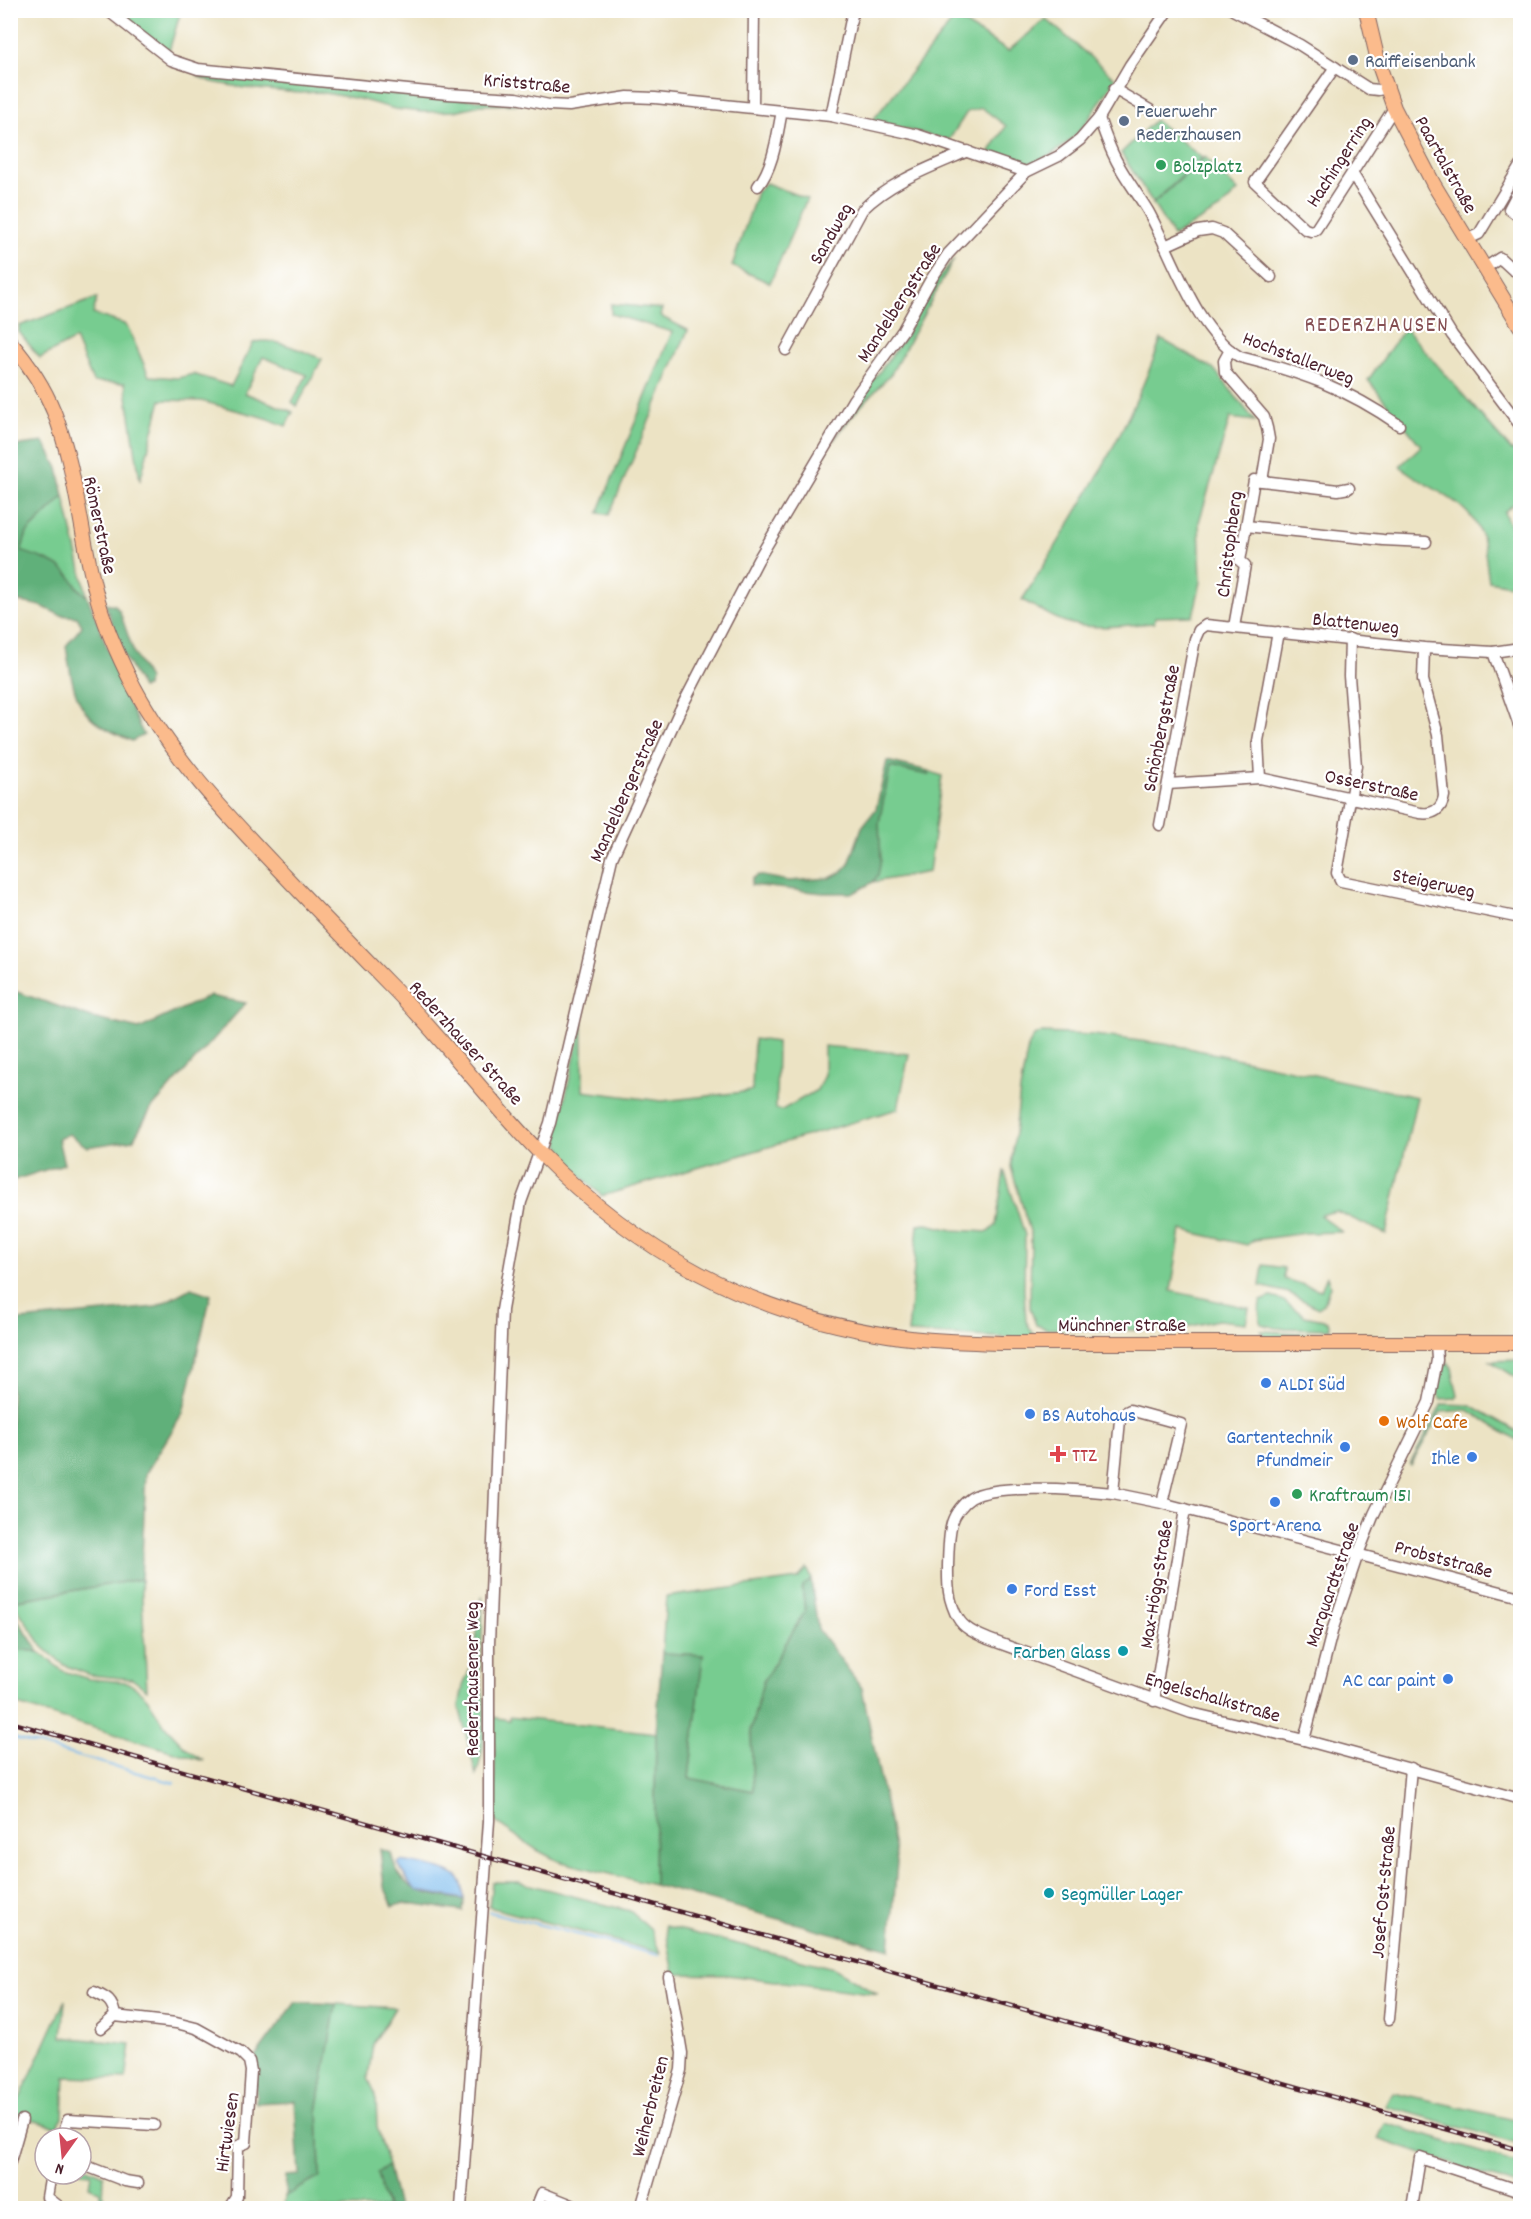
<svg xmlns="http://www.w3.org/2000/svg" width="1531" height="2219" font-family="Dekko,sans-serif">
<style>
.green{fill:#77cc90;stroke:#60765e;stroke-width:1.5}
.forest{fill:#61b07a;stroke:#566852;stroke-width:1.5}
.water{fill:#78b9ed;stroke:#616c8c;stroke-width:1.5}
.lines{fill:none;stroke-linecap:round;stroke-linejoin:round}
.stream{stroke:#78b9ed;stroke-width:2}
.minor-casing{stroke:#836461;stroke-width:13}
.major-casing{stroke:#836461;stroke-width:16}
.minor{stroke:#fff;stroke-width:10}
.major{stroke:#fbbb8c;stroke-width:14}
.rail-casing{stroke:#4a1f2b;stroke-width:4.5}
.rail{stroke:#fff;stroke-width:2;stroke-dasharray:7;stroke-linecap:butt}
.service-dot{fill:#5c6f8a;stroke:#fff;stroke-width:2}
.leisure-dot{fill:#2e9e5b;stroke:#fff;stroke-width:2}
.shop-dot{fill:#3f7fe0;stroke:#fff;stroke-width:2}
.food-dot{fill:#e8710a;stroke:#fff;stroke-width:2}
.health-dot{fill:#e0444e;stroke:#fff;stroke-width:2}
.culture-dot{fill:#0f9aa8;stroke:#fff;stroke-width:2}
.labels{text-anchor:middle;stroke-width:4.5;stroke-linejoin:round;paint-order:stroke}
.service-label{font-size:20px;fill:#4e5e75;stroke:#fff;text-anchor:start}
.street-label{font-size:20px;fill:#4a1f2b;stroke:#fff}
.leisure-label{font-size:20px;fill:#27864d;stroke:#fff;text-anchor:start}
.shop-label{font-size:20px;fill:#366cbe;stroke:#fff;text-anchor:start}
.food-label{font-size:20px;fill:#c56008;stroke:#fff;text-anchor:start}
.health-label{font-size:20px;fill:#be3a42;stroke:#fff;text-anchor:start}
.culture-label{font-size:20px;fill:#0d838f;stroke:#fff;text-anchor:end}
.quarter-label{font-size:22px;letter-spacing:1.5px;fill:#865054;stroke:#fff}
</style>
<rect width="100%" height="100%" fill="#fff"/>
<filter id="ink" filterUnits="userSpaceOnUse"><feTurbulence type="fractalNoise" baseFrequency=".0167" numOctaves="2"/><feDisplacementMap in="SourceGraphic" scale="12" xChannelSelector="R" yChannelSelector="G"/><feConvolveMatrix kernelMatrix="1 2 1 2 8 2 1 2 1" color-interpolation-filters="sRGB"/></filter>
<filter id="wash" filterUnits="userSpaceOnUse"><feTurbulence type="fractalNoise" baseFrequency=".008" numOctaves="4" result="noise"/><feDisplacementMap in="SourceGraphic" scale="24" xChannelSelector="R" yChannelSelector="G"/><feGaussianBlur stdDeviation="1.35" result="paint"/><feColorMatrix in="noise" values="0 0 0 0 0 0 0 0 0 0 0 0 0 0 0 0 0 1.4 0 .05"/><feComposite in="paint" operator="in"/></filter>
<g filter="url(#wash)">
<rect width="100%" height="100%" fill="#ece3c4"/>
<g class="green">
<polygon points="114,11 181,11 169,51 162,49"/>
<path d="M 955,18 L 1008,51 L 1046,19 L 1116,79 C 1093,109 1086,133 1052,154 C 1045,158 1038,162 1030,163 C 1016,165 1002,158 989,153 L 1006,126 L 982,108 L 967,112 L 949,140 L 872,121 Z"/>
<polygon points="197,76 229,77 423,97 502,101 524,104 480,105 455,111 422,112 395,109 359,99 319,92 300,93 244,88 212,82"/>
<polygon points="1155,120 1202,158 1153,203 1121,153"/>
<polygon points="1205,157 1238,191 1221,208 1173,236 1153,204"/>
<polygon points="766,183 807,199 770,283 732,266 757,192"/>
<polygon points="954,259 891,374 852,416 833,441 855,405 905,337 933,285"/>
<path d="M 97,298 L 93,314 L 124,324 L 129,330 L 149,376 L 178,378 L 193,374 L 231,386 L 253,343 C 270,335 305,352 322,359 L 297,406 L 292,402 L 307,375 L 263,357 L 245,393 L 293,412 L 286,426 L 266,418 L 201,401 L 161,400 L 140,481 L 125,383 L 93,382 L 75,339 L 40,358 L 19,332 L 19,326 Z"/>
<polygon points="611,304 662,309 660,316 688,330 609,515 598,513 672,332 611,314"/>
<path d="M 1405,328 L 1512,451 L 1520,447 L 1520,499 L 1504,512 L 1520,549 L 1520,587 L 1489,581 C 1486,566 1486,548 1481,534 C 1467,498 1426,489 1400,466 L 1421,446 L 1368,380 Z"/>
<path d="M 1161,339 L 1214,369 L 1255,421 L 1230,418 L 1199,522 L 1201,582 L 1193,616 L 1155,617 L 1154,623 C 1124,625 1088,632 1060,620 C 1047,615 1034,606 1022,600 C 1075,517 1128,432 1161,339 Z"/>
<polygon points="64,496 87,596 83,593 75,584 21,551 27,533"/>
<path d="M 890,767 L 929,775 L 929,771 L 942,776 L 929,872 L 873,882 C 887,861 876,844 879,822 C 881,804 887,785 890,767 Z"/>
<polygon points="583,1021 583,1091 662,1101 752,1091 754,1039 777,1042 776,1109 782,1110 817,1090 824,1075 824,1046 909,1054 898,1109 602,1196 581,1176 559,1145 558,1128"/>
<polygon points="1041,1033 1094,1035 1179,1046 1417,1097 1386,1234 1336,1211 1320,1215 1342,1232 1306,1233 1254,1240 1247,1245 1181,1230 1171,1291 1249,1308 1246,1323 1218,1320 1182,1328 1134,1330 1047,1329 1036,1325 1030,1308 1031,1235 1011,1167 1020,1090 1028,1047 1034,1036"/>
<polygon points="1004,1170 1025,1235 1024,1290 1026,1321 1036,1339 908,1333 918,1225 927,1224 953,1230 989,1232 996,1225"/>
<polygon points="1263,1265 1284,1268 1284,1279 1321,1290 1327,1276 1330,1286 1324,1304 1318,1308 1289,1293 1260,1286"/>
<path d="M 1271,1297 L 1282,1300 L 1305,1316 L 1328,1321 L 1330,1329 L 1276,1328 L 1262,1324 C 1259,1318 1258,1307 1261,1301 Z"/>
<polygon points="1261,1331 1343,1335 1371,1334 1371,1335 1265,1338"/>
<polygon points="1520,1360 1520,1380 1490,1361"/>
<polygon points="1448,1362 1452,1368 1458,1396 1456,1398 1442,1399 1436,1391 1446,1363"/>
<polygon points="1442,1404 1471,1405 1520,1433 1520,1443 1468,1410 1441,1412 1411,1465 1410,1464"/>
<polygon points="807,1568 811,1580 802,1586 805,1611 763,1682 751,1729 753,1791 689,1778 703,1655 662,1653 666,1597 798,1579"/>
<polygon points="141,1579 147,1690 132,1679 90,1675 64,1665 43,1647 12,1601"/>
<path d="M 482,1596 C 484,1620 481,1641 480,1665 C 479,1678 483,1689 484,1702 C 486,1726 484,1751 476,1775 L 459,1706 L 463,1686 L 473,1662 Z"/>
<polygon points="10,1648 39,1652 63,1671 89,1679 127,1682 136,1688 147,1698 165,1726 187,1749 204,1761 11,1703"/>
<polygon points="492,1717 509,1720 509,1717 656,1733 654,1885 558,1861 537,1850 493,1820 495,1758"/>
<polygon points="492,1882 519,1882 630,1911 651,1930 660,1953 489,1907"/>
<polygon points="665,1926 834,1968 878,1994 727,1975 674,1974"/>
<polygon points="65,2000 62,2037 131,2044 126,2079 65,2077 63,2117 57,2127 25,2118 14,2111"/>
<polygon points="336,2004 395,2008 373,2044 368,2078 376,2095 377,2127 388,2166 378,2174 387,2208 284,2208 285,2196 320,2177 318,2106"/>
<polygon points="1393,2092 1520,2121 1520,2144 1386,2106"/>
<polygon points="1385,2123 1520,2164 1520,2187 1378,2139"/>
<polygon points="81,2165 104,2175 103,2202 100,2201 100,2191 89,2186 91,2174 81,2173"/>
</g>
<g class="forest">
<path d="M 44,442 L 58,468 L 64,496 L 27,533 L 21,551 C 36,556 53,561 65,571 C 74,578 76,590 87,596 C 107,642 120,691 144,735 L 132,741 C 76,718 75,701 66,646 L 82,626 L 77,617 L 60,615 L 41,606 L 11,600 L 10,528 L 12,528 L 16,508 L 11,500 L 11,449 L 20,445 Z"/>
<polygon points="105,603 115,605 120,612 134,653 148,679 147,687 142,688 123,654"/>
<polygon points="887,761 929,771 929,775 890,767 879,823 881,860 878,875 873,882 854,893 823,893 751,885 752,879 758,875 789,881 830,878 842,872 849,864 862,827 876,809"/>
<polygon points="11,990 92,1018 139,1029 209,996 246,1003 151,1109 133,1140 87,1147 69,1134 58,1139 64,1164 11,1181"/>
<polygon points="191,1288 211,1295 183,1413 146,1473 141,1579 11,1601 11,1321 155,1307"/>
<polygon points="811,1580 818,1629 862,1688 897,1862 890,1949 654,1885 656,1733 662,1653 703,1655 689,1778 753,1791 751,1729 763,1682 805,1611 802,1586"/>
<polygon points="11,1609 39,1652 11,1648"/>
<path d="M 380,1849 L 391,1853 C 401,1896 427,1893 464,1900 L 463,1911 C 440,1910 415,1899 393,1906 L 384,1886 Z"/>
<polygon points="296,2002 336,2004 318,2106 320,2177 285,2196 286,2176 299,2175 295,2101 256,2103 255,2057"/>
<polygon points="388,2166 398,2208 387,2208 377,2174"/>
</g>
<path class="water" d="M 401,1861 C 416,1864 452,1868 460,1880 C 464,1886 463,1893 464,1899 L 418,1891 C 409,1885 403,1873 398,1863 Z"/>
<g class="lines">
<g class="stream">
<polyline points="10,1737 174,1783"/>
<polyline points="490,1912 658,1955"/>
</g>
</g>
</g>
<g filter="url(#ink)">
<g class="lines">
<defs>
<g id="minor">
<polyline points="107,10 171,60 198,69 448,94 516,98 549,105 569,106 628,97 655,98 831,116 918,135 1026,172"/>
<polyline points="1233,10 1300,45 1369,89 1378,90 1387,88"/>
<polyline points="1335,67 1255,182 1305,229 1311,231 1316,229 1394,108"/>
<polyline points="1114,89 1150,110"/>
<polyline points="753,107 754,10"/>
<polyline points="831,116 853,10"/>
<path d="M 1099,118 C 1104,132 1109,147 1116,160 C 1125,178 1138,194 1148,211 C 1172,254 1196,332 1240,357 C 1301,372 1346,388 1399,425"/>
<polyline points="1352,173 1452,335 1520,425"/>
<path d="M 758,186 C 774,166 777,135 782,111"/>
<polyline points="1520,188 1509,209 1520,217"/>
<polyline points="1468,239 1479,234 1520,166"/>
<polyline points="1165,246 1198,231 1212,229 1223,233 1271,277"/>
<polyline points="1485,268 1500,258 1513,270 1520,257"/>
<path d="M 786,350 L 862,210 C 891,181 931,167 968,151"/>
<polyline points="1230,350 1224,361 1225,372 1264,417 1267,428 1269,439 1262,481 1254,480 1240,561 1245,565 1234,627"/>
<polyline points="1262,481 1338,490 1349,488"/>
<polyline points="1246,526 1383,540 1426,542"/>
<polyline points="1350,639 1349,676 1356,766 1337,873 1341,881 1520,918"/>
<polyline points="1493,652 1520,728"/>
<polyline points="1260,778 1258,741 1278,632"/>
<path d="M 1168,784 L 1260,778 L 1420,813 C 1434,815 1442,809 1444,796 L 1438,735 L 1423,680 L 1424,648"/>
<polyline points="1160,825 1195,639 1199,630 1206,625 1424,648 1493,652 1520,648"/>
<path d="M 1113,1493 C 1082,1490 996,1483 971,1498 C 963,1503 955,1513 952,1523 C 948,1536 947,1578 949,1592 C 950,1600 954,1612 958,1618 C 964,1629 977,1634 988,1639 L 1191,1713 L 1304,1740 L 1520,1799"/>
<polyline points="1162,1503 1181,1424 1130,1410 1124,1413 1120,1420 1113,1493 1162,1503 1520,1597"/>
<polyline points="1154,1701 1185,1509"/>
<polyline points="1304,1740 1333,1628 1358,1554 1374,1514 1429,1402 1437,1360 1436,1343"/>
<path d="M 94,1992 C 107,1998 113,2001 115,2016"/>
<polyline points="1389,2019 1411,1768"/>
<polyline points="101,2028 115,2016 176,2023 196,2028 241,2053 249,2061 251,2071 246,2143 238,2146 237,2197 230,2208"/>
<polyline points="61,2138 68,2120 154,2125"/>
<polyline points="10,2162 22,2120"/>
<polyline points="81,2164 125,2181 138,2183"/>
<polyline points="51,2174 47,2197 61,2208"/>
<polyline points="461,2208 489,1821 489,1644 502,1310 521,1202 550,1123 612,858 680,710 758,560 853,400 903,330 930,281 948,254 1026,172 1059,156 1080,140 1099,118 1130,65 1168,10"/>
<polyline points="536,2208 542,2193 572,2205 570,2208"/>
<polyline points="641,2208 681,2070 682,2053 669,1977"/>
<polyline points="1412,2208 1420,2158 1520,2191"/>
</g>
<g id="major">
<polyline points="1366,10 1379,65 1394,108 1434,185 1520,326"/>
<path d="M 10,342 C 28,363 44,387 54,412 C 76,468 80,531 95,589 C 103,622 118,656 134,687 C 172,758 229,817 284,875 C 319,912 354,948 389,984 C 442,1037 487,1099 540,1153 C 638,1252 750,1314 888,1335 C 926,1341 964,1342 1001,1343 L 1520,1343"/>
</g>
</defs>
<use href="#minor" class="minor-casing"/>
<use href="#major" class="major-casing"/>
<use href="#minor" class="minor"/>
<use href="#major" class="major"/>
<defs>
<polyline id="rail" points="10,1722 1520,2150"/>
</defs>
<use href="#rail" class="rail-casing"/>
<use href="#rail" class="rail"/>
</g>
</g>
<g class="service-dot">
<circle cx="1353" cy="60" r="6"/>
<circle cx="1124" cy="121" r="6"/>
</g>
<g class="leisure-dot">
<circle cx="1161" cy="165" r="6"/>
<circle cx="1297" cy="1494" r="6"/>
</g>
<g class="shop-dot">
<circle cx="1266" cy="1383" r="6"/>
<circle cx="1030" cy="1414" r="6"/>
<circle cx="1345" cy="1447" r="6"/>
<circle cx="1472" cy="1457" r="6"/>
<circle cx="1275" cy="1502" r="6"/>
<circle cx="1012" cy="1589" r="6"/>
<circle cx="1448" cy="1679" r="6"/>
</g>
<circle class="food-dot" cx="1384" cy="1421" r="6"/>
<path class="health-dot" d="M1055 1445h6v6h6v6h-6v6h-6v-6h-6v-6h6z"/>
<g class="culture-dot">
<circle cx="1123" cy="1651" r="6"/>
<circle cx="1049" cy="1893" r="6"/>
</g>
<g class="labels">
<g class="service-label">
<text x="1365" y="67">Raiffeisenbank</text>
<text x="1136" y="117">Feuerwehr<tspan x="1136" dy="23">Rederzhausen</tspan></text>
</g>
<g class="street-label">
<text transform="translate(527 82) rotate(5)" y="7">Kriststraße</text>
<text transform="translate(1338 161) rotate(-57)" y="7">Hachingerring</text>
<text transform="translate(1447 164) rotate(61)" y="7">Paartalstraße</text>
<text transform="translate(830 233) rotate(-60)" y="7">Sandweg</text>
<text transform="translate(898 302) rotate(-57)" y="7">Mandelbergstraße</text>
<text transform="translate(1299 357) rotate(21)" y="7">Hochstallerweg</text>
<text transform="translate(101 525) rotate(78)" y="7">Römerstraße</text>
<text transform="translate(1228 544) rotate(-83)" y="7">Christophberg</text>
<text transform="translate(1356 622) rotate(6)" y="7">Blattenweg</text>
<text transform="translate(1160 728) rotate(-79)" y="7">Schönbergstraße</text>
<text transform="translate(1372 784) rotate(12)" y="7">Osserstraße</text>
<text transform="translate(625 790) rotate(-66)" y="7">Mandelbergerstraße</text>
<text transform="translate(1434 882) rotate(12)" y="7">Steigerweg</text>
<text transform="translate(467 1042) rotate(48)" y="7">Rederzhauser Straße</text>
<text x="1122" y="1331">Münchner Straße</text>
<text transform="translate(1444 1558) rotate(15)" y="7">Probststraße</text>
<text transform="translate(1155 1584) rotate(-81)" y="7">Max-Högg-Straße</text>
<text transform="translate(1331 1584) rotate(-71)" y="7">Marquardtstraße</text>
<text transform="translate(471 1679) rotate(-90)" y="7">Rederzhausener Weg</text>
<text transform="translate(1213 1696) rotate(16)" y="7">Engelschalkstraße</text>
<text transform="translate(1382 1892) rotate(-85)" y="7">Josef-Ost-Straße</text>
<text transform="translate(649 2106) rotate(-76)" y="7">Weiherbreiten</text>
<text transform="translate(226 2132) rotate(-82)" y="7">Hirtwiesen</text>
</g>
<g class="leisure-label">
<text x="1173" y="172">Bolzplatz</text>
<text x="1309" y="1501">Kraftraum 151</text>
</g>
<g class="shop-label">
<text x="1278" y="1390">ALDI Süd</text>
<text x="1042" y="1421">BS Autohaus</text>
<text x="1333" y="1443" text-anchor="end">Gartentechnik<tspan x="1333" dy="23">Pfundmeir</tspan></text>
<text x="1460" y="1464" text-anchor="end">Ihle</text>
<text x="1275" y="1531" text-anchor="middle">Sport Arena</text>
<text x="1024" y="1596">Ford Esst</text>
<text x="1436" y="1686" text-anchor="end">AC car paint</text>
</g>
<g class="food-label">
<text x="1396" y="1428">Wolf Cafe</text>
</g>
<g class="health-label">
<text x="1072" y="1461">TTZ</text>
</g>
<g class="culture-label">
<text x="1111" y="1658">Farben Glass</text>
<text x="1061" y="1900" text-anchor="start">Segmüller Lager</text>
</g>
<g class="quarter-label">
<text x="1377" y="331">REDERZHAUSEN</text>
</g>
</g>
<rect width="1531" height="2219" fill="none" stroke="#fff" stroke-width="36"/>
<g transform="translate(63 2156) rotate(195)"><circle r="28" fill="#ffffff" stroke="#b7a5aa" stroke-width="1.5"/>
<path d="M0-4.5L10 22L0 15L-10 22Z" fill="#d1495b"/>
<text y="-9" font-size="16" font-weight="bold" text-anchor="middle" fill="#4a1f2b">N</text>
</g>
</svg>
